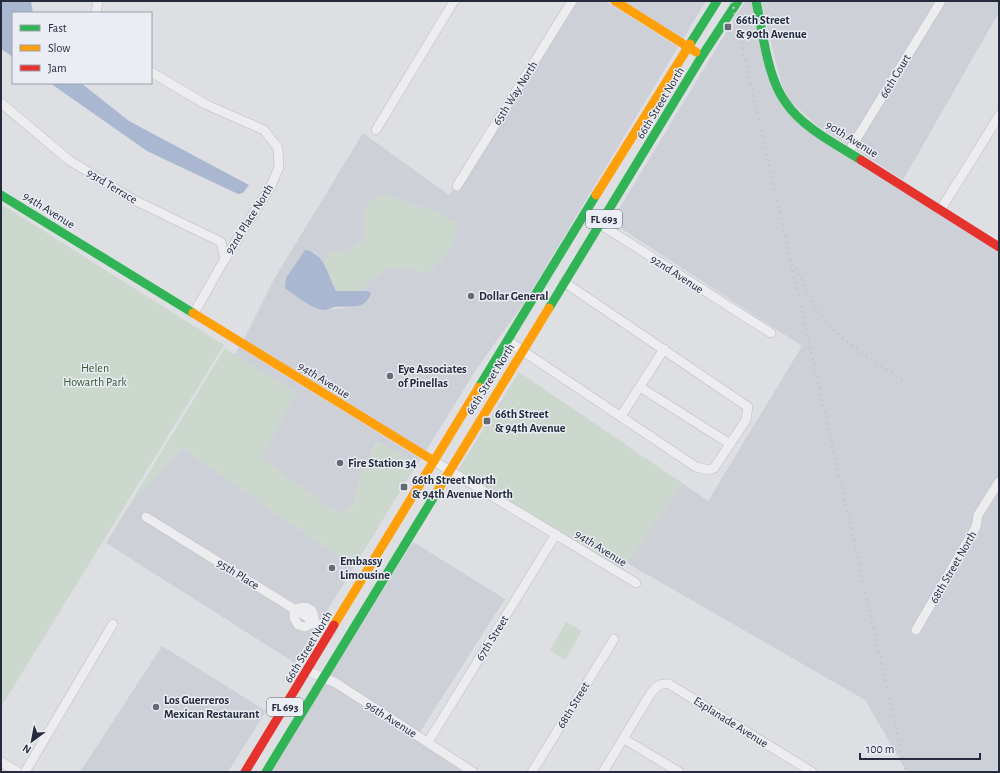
<svg xmlns="http://www.w3.org/2000/svg" width="1000" height="773" font-family="'Alegreya Sans',sans-serif">
<style>
.built{fill:#ced0d8;fill-rule:evenodd}
.green{fill:#ccd7ce}
.water{fill:#aab7d0}
.lines{fill:none;stroke-linecap:round;stroke-linejoin:round}
.street-casing{stroke:#bbbcc0;stroke-width:10}
.street{stroke:#ededf0;stroke-width:9}
.fast{stroke:#30b455;stroke-width:9}
.slow{stroke:#ff9f0a;stroke-width:9}
.jam{stroke:#e5322d;stroke-width:9}
.rail{stroke:#c6c7cb;stroke-width:2.5;stroke-dasharray:2 4;stroke-linecap:butt}
.poi-dot{fill:#666976;stroke:#eaedf4;stroke-width:1.5}
.labels{text-anchor:middle;stroke-width:3;stroke-linejoin:round;paint-order:stroke}
.shield{fill:#eaedf4;stroke:#606473;stroke-width:1}
.shield-label{font-size:11px;font-weight:bold;fill:#252a3c}
.poi-label{font-size:12px;font-weight:bold;fill:#252a3c;stroke:#eaedf4;text-anchor:start}
.street-label{font-size:12px;fill:#252a3c;stroke:#eaedf4}
.park-label{font-size:12px;fill:#345832;stroke:#eaedf4}
</style>
<rect width="100%" height="100%" fill="#dedfe3"/>
<g class="built">
<path d="M 577,1 L 606,1 L 678,47 L 524,303 L 477,368 L 426,451 L 244,339 L 274,279 L 363,133 L 449,195 L 453,189 L 458,192 ZM 385,195 L 437,212 L 454,242 L 448,252 L 426,274 L 409,268 L 387,268 L 359,291 L 368,291 L 355,307 L 323,310 L 314,251 L 324,264 L 331,252 L 350,250 L 365,237 L 364,207 Z"/>
<polygon points="623,1 706,1 683,39"/>
<polygon points="745,1 752,1 781,105 999,252 999,474 974,513 972,526 911,632 918,635 980,529 982,516 999,490 999,772 907,772 865,700 627,563 682,483 708,501 802,346 611,222"/>
<polygon points="761,1 936,1 848,145 816,125 789,100 781,83"/>
<polygon points="946,1 999,1 999,12 903,180 855,149"/>
<polygon points="239,347 421,459 417,464 378,441 363,468 353,504 340,515 261,458 296,393 235,355"/>
<polygon points="182,448 354,567 295,663 106,543 128,507"/>
<polygon points="413,542 505,599 420,732 330,676"/>
<polygon points="162,646 266,711 228,772 80,772"/>
<polygon points="325,684 333,687 464,772 271,772"/>
</g>
<g class="green">
<polygon points="385,195 437,212 457,224 454,242 448,252 426,274 409,268 387,268 359,291 336,291 324,263 331,252 350,250 365,237 364,207 377,197"/>
<polygon points="1,204 224,345 1,707"/>
<polygon points="225,348 296,393 262,458 340,515 353,504 363,468 379,441 417,464 354,567 182,448 128,507"/>
<polygon points="519,372 682,483 623,569 458,470"/>
<polygon points="566,622 582,631 565,660 550,650"/>
</g>
<g class="water">
<polygon points="1,1 31,1 33,13 13,13 13,57 1,49"/>
<polygon points="50,83 81,83 129,121 249,185 243,193 238,194 147,151"/>
<path d="M 305,250 C 325,253 328,276 336,291 L 368,291 L 371,293 C 366,310 350,306 335,307 C 331,308 326,310 323,310 C 311,308 294,295 285,288 L 286,278 Z"/>
</g>
<g class="lines">
<defs>
<g id="street">
<polyline points="96,13 98,1"/>
<polyline points="151,72 207,105 264,130 278,148 279,167 271,186 226,257 194,313"/>
<polyline points="1,103 69,160 132,199 221,242 224,255 226,257"/>
<polyline points="376,130 454,1"/>
<polyline points="849,151 941,1"/>
<polyline points="457,186 572,1"/>
<polyline points="941,209 999,116"/>
<polyline points="584,214 771,333"/>
<polyline points="508,341 696,467 709,470 714,468 746,420 748,407 564,282"/>
<polyline points="640,387 730,444"/>
<polyline points="621,416 664,349"/>
<polyline points="434,461 636,583"/>
<polyline points="146,517 331,632"/>
<path d="M 304,607 C 312,608 315,614 314,622 L 305,627 L 298,625 L 294,618 L 294,609 Z"/>
<polyline points="916,630 976,527 978,515 999,482"/>
<polyline points="308,671 336,683 473,772"/>
<polyline points="624,739 679,772"/>
<polyline points="428,742 556,534"/>
<polyline points="1,762 18,772"/>
<polyline points="25,772 113,624"/>
<polyline points="532,772 614,639"/>
<path d="M 603,772 L 651,693 C 657,686 660,683 669,684 L 812,772"/>
</g>
</defs>
<use href="#street" class="street-casing"/>
<use href="#street" class="street"/>
<g class="fast">
<path d="M 756,1 C 763,32 767,78 786,103 C 803,128 836,144 861,160"/>
<polyline points="690,44 717,1"/>
<polyline points="1,195 193,313"/>
<polyline points="549,308 702,56 738,1"/>
<polyline points="479,387 596,195"/>
<polyline points="266,772 435,495"/>
</g>
<g class="slow">
<polyline points="615,1 696,52"/>
<polyline points="596,195 690,44"/>
<polyline points="193,313 434,461"/>
<polyline points="435,495 549,308"/>
<polyline points="334,625 479,387"/>
</g>
<g class="jam">
<polyline points="861,160 999,247"/>
<polyline points="245,772 334,625"/>
</g>
<g class="rail">
<polyline points="732,1 906,772"/>
<path d="M 796,268 C 803,283 811,300 820,314 C 840,343 876,361 904,381"/>
</g>
</g>
<g class="poi-dot">
<rect x="724" y="23" width="8" height="8" rx="2"/>
<circle cx="471" cy="296" r="4"/>
<circle cx="390" cy="376" r="4"/>
<rect x="483" y="417" width="8" height="8" rx="2"/>
<circle cx="340" cy="463" r="4"/>
<rect x="400" y="483" width="8" height="8" rx="2"/>
<circle cx="332" cy="568" r="4"/>
<circle cx="156" cy="707" r="4"/>
</g>
<g class="labels">
<g class="shield">
<rect x="586" y="210" width="36" height="18" rx="3"/>
<rect x="267" y="698" width="36" height="18" rx="3"/>
</g>
<g class="shield-label">
<text x="604" y="223">FL 693</text>
<text x="285" y="711">FL 693</text>
</g>
<g class="poi-label">
<text x="736" y="24">66th Street<tspan x="736" dy="14">&amp; 90th Avenue</tspan></text>
<text x="479" y="300">Dollar General</text>
<text x="398" y="373">Eye Associates<tspan x="398" dy="14">of Pinellas</tspan></text>
<text x="495" y="418">66th Street<tspan x="495" dy="14">&amp; 94th Avenue</tspan></text>
<text x="348" y="467">Fire Station 34</text>
<text x="412" y="484">66th Street North<tspan x="412" dy="14">&amp; 94th Avenue North</tspan></text>
<text x="340" y="565">Embassy<tspan x="340" dy="14">Limousine</tspan></text>
<text x="164" y="704">Los Guerreros<tspan x="164" dy="14">Mexican Restaurant</tspan></text>
</g>
<g class="street-label">
<text transform="translate(895 76) rotate(-59)" y="4">66th Court</text>
<text transform="translate(515 93) rotate(-58)" y="4">65th Way North</text>
<text transform="translate(660 103) rotate(-59)" y="4">66th Street North</text>
<text transform="translate(852 139) rotate(32)" y="4">90th Avenue</text>
<text transform="translate(112 186) rotate(31)" y="4">93rd Terrace</text>
<text transform="translate(49 210) rotate(32)" y="4">94th Avenue</text>
<text transform="translate(249 219) rotate(-58)" y="4">92nd Place North</text>
<text transform="translate(677 274) rotate(33)" y="4">92nd Avenue</text>
<text transform="translate(490 379) rotate(-58)" y="4">66th Street North</text>
<text transform="translate(324 380) rotate(32)" y="4">94th Avenue</text>
<text transform="translate(601 548) rotate(32)" y="4">94th Avenue</text>
<text transform="translate(953 567) rotate(-60)" y="4">68th Street North</text>
<text transform="translate(238 574) rotate(32)" y="4">95th Place</text>
<text transform="translate(492 638) rotate(-58)" y="4">67th Street</text>
<text transform="translate(308 647) rotate(-59)" y="4">66th Street North</text>
<text transform="translate(573 705) rotate(-59)" y="4">68th Street</text>
<text transform="translate(391 719) rotate(32)" y="4">96th Avenue</text>
<text transform="translate(731 722) rotate(32)" y="4">Esplanade Avenue</text>
</g>
<g class="park-label">
<text x="95" y="372">Helen<tspan x="95" dy="14">Howarth Park</tspan></text>
</g>
</g>
<rect width="1000" height="773" fill="none" stroke="#252a3c" stroke-width="4"/>
<rect x="12" y="12" width="140" height="72" fill="#eaedf4" stroke="#9b9faa"/>
<rect x="20" y="25" width="20" height="6" fill="#30b455" stroke="#9b9faa"/>
<text x="48" y="32" font-size="12" fill="#252a3c">Fast</text>
<rect x="20" y="45" width="20" height="6" fill="#ff9f0a" stroke="#9b9faa"/>
<text x="48" y="52" font-size="12" fill="#252a3c">Slow</text>
<rect x="20" y="65" width="20" height="6" fill="#e5322d" stroke="#9b9faa"/>
<text x="48" y="72" font-size="12" fill="#252a3c">Jam</text>
<g transform="translate(32 741) rotate(212)" stroke="#eaedf4" stroke-width="3" paint-order="stroke">
<path d="M0-3L7 15L0 10L-7 15Z" fill="#252a3c"/>
<text y="-6" font-size="11" font-weight="bold" text-anchor="middle" fill="#252a3c">N</text>
</g>
<path d="M860 753v6h120v-6" fill="none" stroke="#252a3c" stroke-width="2"/>
<text x="866" y="753" font-size="12" fill="#252a3c" stroke="#eaedf4" stroke-width="3" paint-order="stroke">100 m</text>
</svg>
